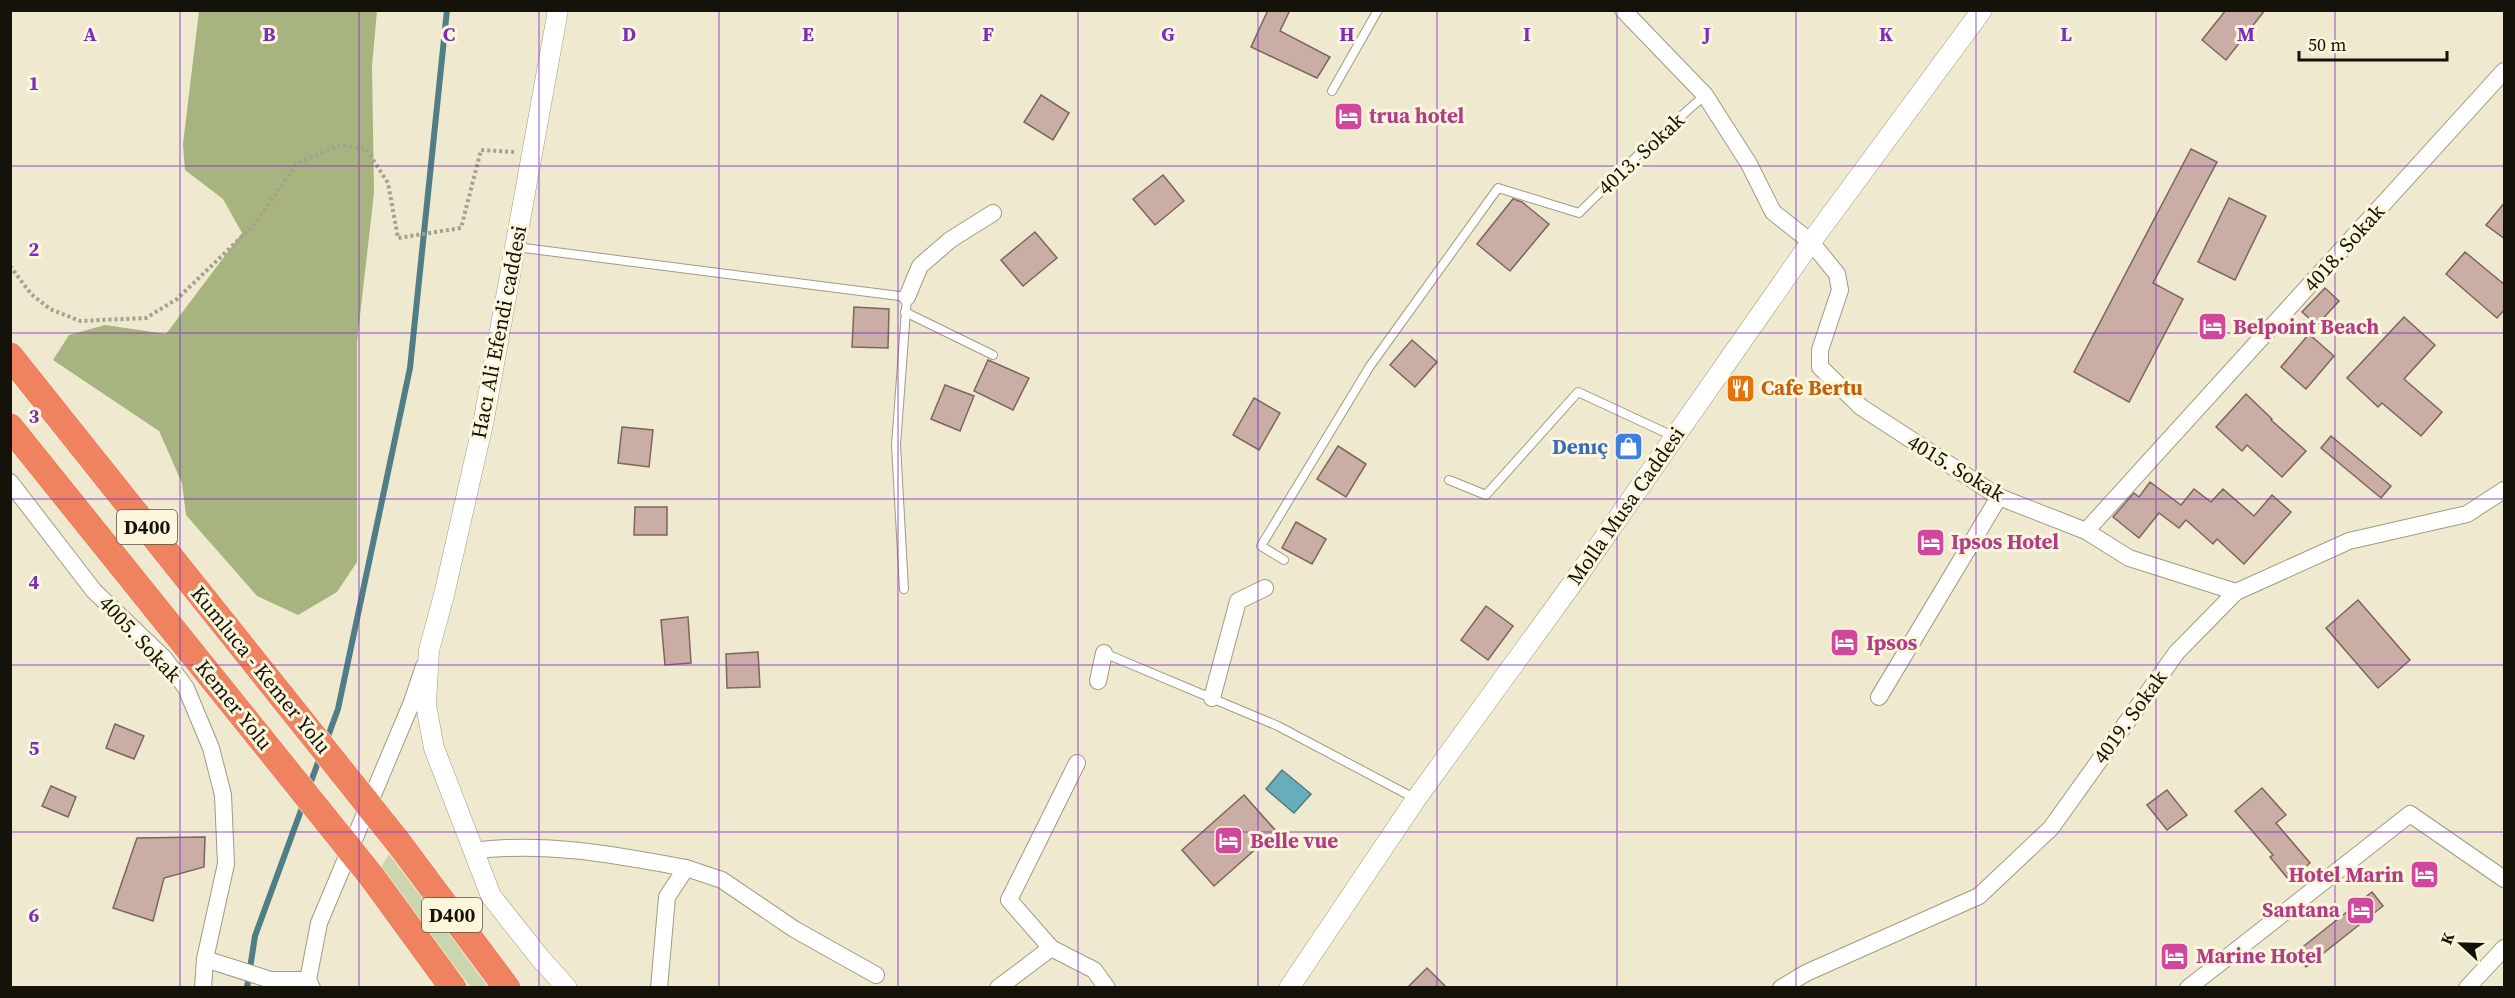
<svg xmlns="http://www.w3.org/2000/svg" width="2515" height="998" font-family="'Source Serif 4',serif">
<style>
.green{fill:#cbd5ae}
.forest{fill:#a7b47f}
.water{fill:#68adbc;stroke:#4f7e86;stroke-width:1.5}
.lines{fill:none;stroke-linecap:round;stroke-linejoin:round}
.stream{stroke:#4f7e86;stroke-width:6}
.building{fill:#caaea5;stroke:#7e655d;stroke-width:1.5}
.service-casing{stroke:#a09b83;stroke-width:10}
.minor-casing{stroke:#a09b83;stroke-width:18}
.tertiary-casing{stroke:#a09b83;stroke-width:21}
.trunk-casing{stroke:#fff;stroke-width:28}
.path{stroke:#a5a18d;stroke-width:4;stroke-dasharray:3 3;stroke-linecap:butt}
.service{stroke:#fff;stroke-width:8}
.minor{stroke:#fff;stroke-width:16}
.tertiary{stroke:#fff;stroke-width:20}
.trunk{stroke:#f0835f;stroke-width:27}
.trunk-bridge-casing{stroke:#fff;stroke-width:28;stroke-linecap:butt}
.trunk-bridge{stroke:#f0835f;stroke-width:27}
.grid{fill:none;stroke:#7b2cbf;stroke-width:1.5;stroke-opacity:0.55}
.labels{text-anchor:middle;stroke-width:6;stroke-linejoin:round;paint-order:stroke}
.shield{fill:#fbf6dc;stroke:#595648;stroke-width:1.5}
.shield-label{font-size:20px;font-weight:bold;fill:#141209}
.hotel-label{font-size:21px;font-weight:bold;fill:#b23c85;stroke:#fbf6dc;text-anchor:start}
.street-label{font-size:21px;fill:#141209;stroke:#fbf6dc}
.food-label{font-size:21px;font-weight:bold;fill:#c56008;stroke:#fbf6dc;text-anchor:start}
.shop-label{font-size:21px;font-weight:bold;fill:#366cbe;stroke:#fbf6dc;text-anchor:end}
.grid-label{font-size:20px;text-anchor:middle;font-weight:bold;fill:#7b2cbf;stroke:#fbf6dc;stroke-width:6;stroke-linejoin:round;paint-order:stroke}
</style>
<rect width="100%" height="100%" fill="#eee9cf"/>
<polygon class="green" points="389,854 492,987 471,987 379,871"/>
<polygon class="forest" points="199,11 377,11 372,66 374,193 357,342 357,562 337,592 298,615 257,596 186,515 182,483 159,431 53,360 69,335 105,325 166,334 242,233 223,199 185,170 183,144"/>
<polygon class="water" points="1282,770 1311,794 1294,813 1266,789"/>
<g class="lines">
<g class="stream">
<polyline points="327,739 338,709 410,368 447,10"/>
<polyline points="309,787 320,757"/>
<polyline points="247,988 255,936 303,805"/>
</g>
</g>
<g class="building">
<polygon points="1268,10 1290,10 1280,31 1330,57 1317,78 1251,47"/>
<polygon points="2226,10 2265,10 2226,60 2202,40"/>
<polygon points="1041,95 1069,113 1053,140 1024,122"/>
<polygon points="2191,149 2217,162 2153,283 2183,299 2129,402 2074,372"/>
<polygon points="1163,175 1184,201 1155,225 1133,199"/>
<polygon points="2229,198 2266,216 2235,280 2198,262"/>
<polygon points="1513,199 1522,202 1549,224 1510,271 1477,244"/>
<polygon points="2505,202 2505,239 2486,225"/>
<polygon points="1035,232 1057,258 1023,286 1001,260"/>
<polygon points="2465,252 2505,285 2505,309 2497,318 2446,274"/>
<polygon points="2325,288 2339,301 2317,325 2302,312"/>
<polygon points="854,307 889,309 888,348 852,347"/>
<polygon points="2404,317 2435,345 2404,379 2442,412 2421,436 2382,403 2378,407 2347,378"/>
<polygon points="2309,334 2334,356 2306,389 2281,367"/>
<polygon points="1412,340 1437,362 1415,387 1390,365"/>
<polygon points="988,360 1029,378 1013,410 974,391"/>
<polygon points="945,385 974,396 960,431 931,419"/>
<polygon points="2246,394 2272,419 2271,420 2306,451 2282,477 2247,445 2242,451 2216,427"/>
<polygon points="1254,398 1280,413 1259,450 1233,435"/>
<polygon points="622,427 653,430 649,467 618,463"/>
<polygon points="2331,436 2391,486 2381,498 2321,448"/>
<polygon points="1338,446 1366,464 1346,497 1317,479"/>
<polygon points="2150,482 2181,505 2194,489 2211,502 2223,489 2254,516 2272,495 2291,512 2244,564 2217,539 2213,544 2186,520 2179,528 2159,513 2139,538 2113,517 2134,493 2139,497"/>
<polygon points="635,507 667,507 667,535 634,535"/>
<polygon points="1296,522 1326,539 1312,564 1282,548"/>
<polygon points="2358,600 2410,660 2378,688 2326,628"/>
<polygon points="1486,606 1513,626 1488,660 1461,640"/>
<polygon points="688,617 691,663 665,665 661,620"/>
<polygon points="758,652 760,687 727,688 726,654"/>
<polygon points="115,724 144,736 134,759 106,748"/>
<polygon points="51,786 76,797 68,817 42,806"/>
<polygon points="2262,788 2286,815 2276,823 2310,863 2289,880 2270,857 2273,855 2235,811"/>
<polygon points="2167,790 2187,815 2167,830 2147,805"/>
<polygon points="1244,795 1276,831 1214,886 1182,850"/>
<polygon points="205,837 204,867 164,878 153,921 113,908 137,838"/>
<polygon points="2372,892 2383,906 2306,967 2295,953"/>
<polygon points="1427,968 1446,987 1408,987"/>
</g>
<g class="lines">
<defs>
<g id="service">
<polyline points="1332,91 1378,10"/>
<polyline points="516,247 907,297 896,445 904,589"/>
<polyline points="905,312 993,355"/>
<polyline points="1449,480 1486,495 1578,392 1675,437"/>
<polyline points="1284,560 1261,546 1370,366 1498,188 1579,213 1642,151 1705,95"/>
<polyline points="1104,653 1278,726 1416,799"/>
</g>
<g id="minor">
<polyline points="1623,10 1705,95 1749,164 1773,212 1811,242 1837,274 1840,290 1820,350 1820,367 1861,407 1999,497 2086,531 2129,558 2236,592"/>
<polyline points="907,297 920,266 950,240 993,213"/>
<polyline points="10,482 94,591 164,658 186,688 211,748 223,795 226,864 205,959 203,988"/>
<polyline points="2086,531 2504,71"/>
<polyline points="1098,681 1104,653"/>
<polyline points="1879,697 1999,497"/>
<polyline points="1212,698 1238,601 1265,588"/>
<path d="M 473,851 C 543,841 616,855 686,868"/>
<polyline points="1051,948 1009,900 1077,763"/>
<polyline points="205,959 271,980 308,980"/>
<polyline points="312,988 308,980 319,923 412,702 424,666"/>
<polyline points="659,988 667,897 686,868 722,880 794,929 876,975"/>
<polyline points="998,988 1051,948 1094,970 1107,988"/>
<polyline points="1781,988 1806,973 1979,896 2051,828 2177,652 2236,592 2349,541 2467,514 2504,490"/>
<polyline points="2188,988 2410,814 2504,879"/>
<polyline points="2467,988 2504,948"/>
</g>
<g id="tertiary">
<polyline points="558,10 484,419 444,595 429,650 426,705 434,748 491,896 540,958 567,988"/>
<polyline points="1289,988 1416,799 1572,584 1811,242 1982,10"/>
</g>
<g id="trunk">
<polyline points="10,356 283,698"/>
<polyline points="10,427 261,739"/>
<polyline points="398,842 507,988"/>
<polyline points="372,877 453,988"/>
</g>
</defs>
<use href="#service" class="service-casing"/>
<use href="#minor" class="minor-casing"/>
<use href="#tertiary" class="tertiary-casing"/>
<use href="#trunk" class="trunk-casing"/>
<polyline class="path" points="10,266 31,294 50,309 80,321 146,318 177,299 255,224 297,163 341,145 366,149 388,183 398,238 461,228 481,150 514,152"/>
<use href="#service" class="service"/>
<use href="#minor" class="minor"/>
<use href="#tertiary" class="tertiary"/>
<use href="#trunk" class="trunk"/>
<defs>
<g id="trunk-bridge">
<polyline points="283,698 398,842"/>
<polyline points="261,739 372,877"/>
</g>
</defs>
<use href="#trunk-bridge" class="trunk-bridge-casing"/>
<use href="#trunk-bridge" class="trunk-bridge"/>
</g>
<path class="grid" d="M 180,10 L 180,988M 359,10 L 359,988M 539,10 L 539,988M 719,10 L 719,988M 898,10 L 898,988M 1078,10 L 1078,988M 1258,10 L 1258,988M 1437,10 L 1437,988M 1617,10 L 1617,988M 1796,10 L 1796,988M 1976,10 L 1976,988M 2156,10 L 2156,988M 2335,10 L 2335,988M 10,166 L 2504,166M 10,333 L 2504,333M 10,499 L 2504,499M 10,665 L 2504,665M 10,832 L 2504,832"/>
<defs>
<symbol id="hotel-square" viewBox="-11 -11 22 22"><rect x="-9" y="-9" width="18" height="18" rx="4" fill="#d1479c" stroke="#fbf6dc"/><path d="M-6-4.5h1.5V1H6V5H4.5V3h-9V5H-6ZM-4 0a1.8 1.8 0 1 1 3.6 0ZM.5 0V-2.5h3Q6-2.5 6 0Z" fill="#fff"/></symbol>
<symbol id="restaurant-square" viewBox="-11 -11 22 22"><rect x="-9" y="-9" width="18" height="18" rx="4" fill="#e8710a" stroke="#fbf6dc"/><path d="M-5-6h1v4h1v-4h1v4h1v-4h1v5L-1.5 .5V6h-2V.5L-5-1ZM5-6V6H3V1.5H1.5Q1.5-4 5-6Z" fill="#fff"/></symbol>
<symbol id="shop-square" viewBox="-11 -11 22 22"><rect x="-9" y="-9" width="18" height="18" rx="4" fill="#3f7fe0" stroke="#fbf6dc"/><path d="M-5-2.5h2.3a2.7 3.5 0 0 1 5.4 0H5L5.5 6h-11ZM-1.5-2.5h3a1.5 2.3 0 0 0-3 0Z" fill="#fff"/></symbol>
</defs>
<g fill-rule="evenodd">
<use href="#hotel-square" x="1332" y="100" width="33" height="33"/>
<use href="#hotel-square" x="2196" y="310" width="33" height="33"/>
<use href="#restaurant-square" x="1724" y="372" width="33" height="33"/>
<use href="#shop-square" x="1612" y="430" width="33" height="33"/>
<use href="#hotel-square" x="1914" y="526" width="33" height="33"/>
<use href="#hotel-square" x="1828" y="626" width="33" height="33"/>
<use href="#hotel-square" x="1212" y="824" width="33" height="33"/>
<use href="#hotel-square" x="2408" y="858" width="33" height="33"/>
<use href="#hotel-square" x="2344" y="894" width="33" height="33"/>
<use href="#hotel-square" x="2158" y="940" width="33" height="33"/>
</g>
<g class="labels">
<g class="shield">
<rect x="117" y="510" width="60" height="34" rx="4.5"/>
<rect x="422" y="898" width="60" height="34" rx="4.5"/>
</g>
<g class="shield-label">
<text x="147" y="534">D400</text>
<text x="452" y="922">D400</text>
</g>
<g class="hotel-label">
<text x="1369" y="123">trua hotel</text>
<text x="2233" y="334">Belpoint Beach</text>
<text x="1951" y="549">Ipsos Hotel</text>
<text x="1866" y="650">Ipsos</text>
<text x="1250" y="848">Belle vue</text>
<text x="2404" y="882" text-anchor="end">Hotel Marin</text>
<text x="2340" y="917" text-anchor="end">Santana</text>
<text x="2196" y="963">Marine Hotel</text>
</g>
<g class="street-label">
<text transform="translate(1641 154) rotate(-43)" y="7">4013. Sokak</text>
<text transform="translate(2344 248) rotate(-48)" y="7">4018. Sokak</text>
<text transform="translate(499 332) rotate(-79)" y="7">Hacı Ali Efendi caddesi</text>
<text transform="translate(1956 468) rotate(31)" y="7">4015. Sokak</text>
<text transform="translate(1626 506) rotate(-55)" y="7">Molla Musa Caddesi</text>
<text transform="translate(140 639) rotate(47)" y="7">4005. Sokak</text>
<text transform="translate(261 670) rotate(51)" y="7">Kumluca - Kemer Yolu</text>
<text transform="translate(234 705) rotate(51)" y="7">Kemer Yolu</text>
<text transform="translate(2130 717) rotate(-54)" y="7">4019. Sokak</text>
</g>
<g class="food-label">
<text x="1761" y="395">Cafe Bertu</text>
</g>
<g class="shop-label">
<text x="1608" y="454">Denıç</text>
</g>
</g>
<g class="grid-label">
<text x="90" y="41">A</text>
<text x="269" y="41">B</text>
<text x="449" y="41">C</text>
<text x="629" y="41">D</text>
<text x="808" y="41">E</text>
<text x="988" y="41">F</text>
<text x="1168" y="41">G</text>
<text x="1347" y="41">H</text>
<text x="1527" y="41">I</text>
<text x="1707" y="41">J</text>
<text x="1886" y="41">K</text>
<text x="2066" y="41">L</text>
<text x="2246" y="41">M</text>
<text x="34" y="90">1</text>
<text x="34" y="256">2</text>
<text x="34" y="423">3</text>
<text x="34" y="589">4</text>
<text x="34" y="755">5</text>
<text x="34" y="922">6</text>
</g>
<rect width="2515" height="998" fill="none" stroke="#141209" stroke-width="24"/>
<g transform="translate(2461 944) rotate(292)" stroke="#fbf6dc" stroke-width="4.5" paint-order="stroke">
<path d="M0-4.5L10 22L0 15L-10 22Z" fill="#141209"/>
<text y="-9" font-size="16" font-weight="bold" text-anchor="middle" fill="#141209">K</text>
</g>
<path d="M2299 51v9h148v-9" fill="none" stroke="#141209" stroke-width="3"/>
<text x="2308" y="51" font-size="18" fill="#141209" stroke="#fbf6dc" stroke-width="4.5" paint-order="stroke">50 m</text>
</svg>
